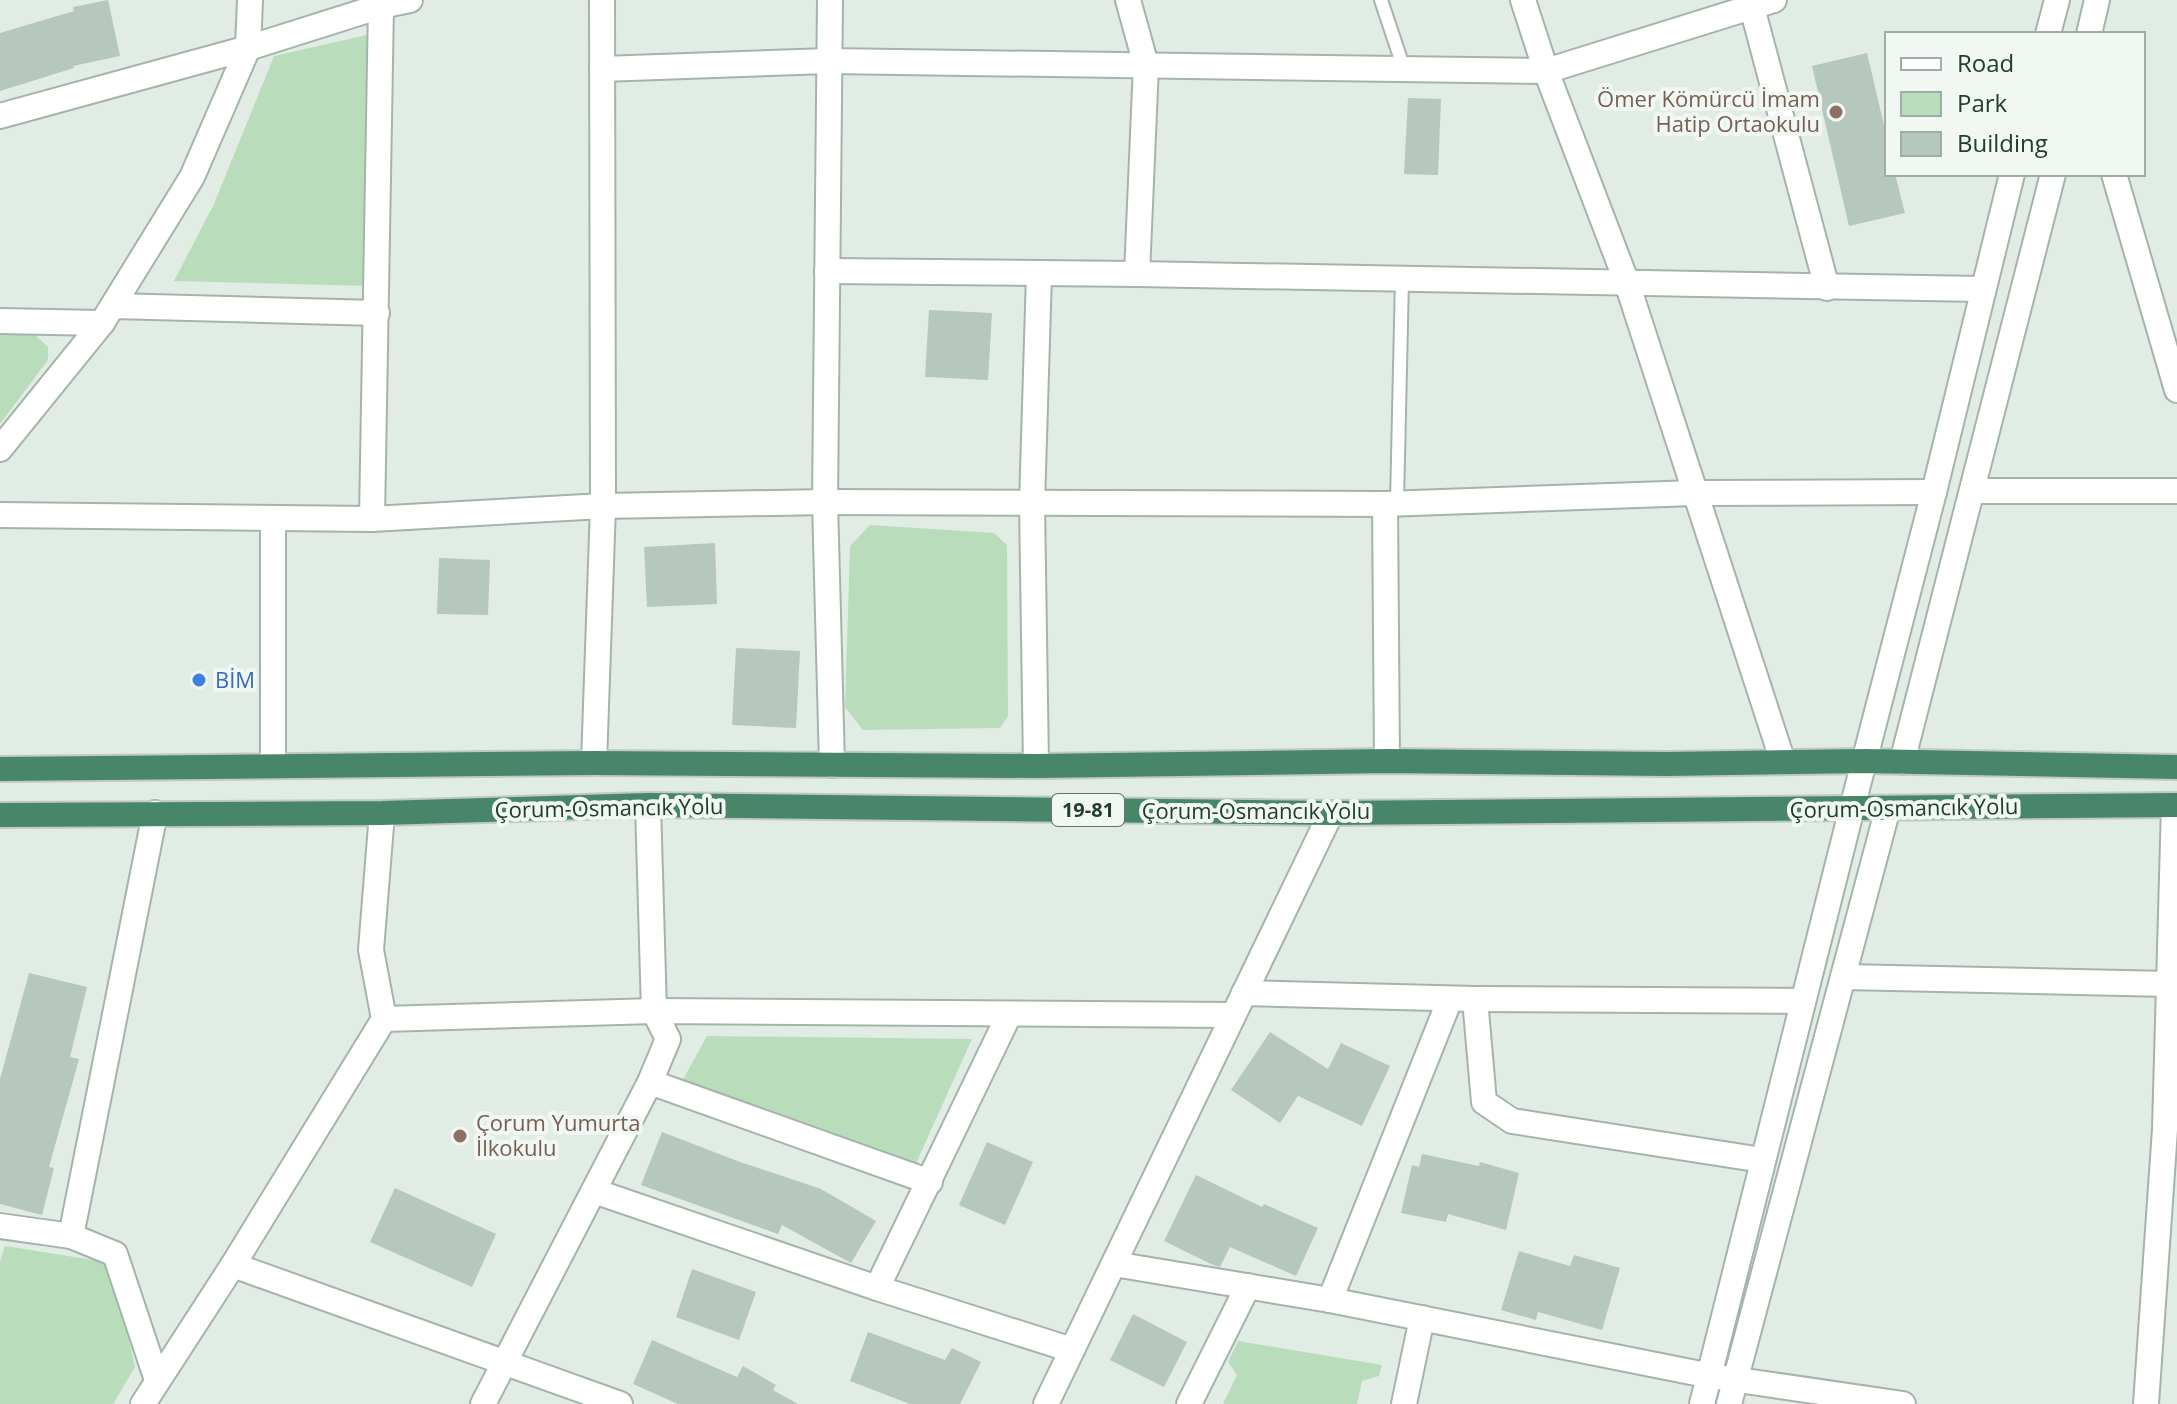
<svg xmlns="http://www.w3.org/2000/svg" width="2177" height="1404" font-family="'Open Sans',sans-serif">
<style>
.green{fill:#b9ddbb}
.building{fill:#b6c7bd}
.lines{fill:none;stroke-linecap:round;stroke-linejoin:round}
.service-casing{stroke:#a4b4ab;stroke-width:16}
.minor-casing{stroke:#a4b4ab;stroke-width:28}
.tertiary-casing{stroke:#a4b4ab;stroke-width:28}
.trunk-casing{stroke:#c1c9c5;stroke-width:28}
.service{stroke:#fff;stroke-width:12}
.minor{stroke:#fff;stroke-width:24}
.tertiary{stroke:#fff;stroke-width:24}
.trunk{stroke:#48866a;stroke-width:24}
.education-dot{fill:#8d6e63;stroke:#f1f8f3;stroke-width:3}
.shop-dot{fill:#3f7fe0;stroke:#f1f8f3;stroke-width:3}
.labels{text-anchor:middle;stroke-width:8;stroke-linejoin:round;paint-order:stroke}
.shield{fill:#f1f8f3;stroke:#5f756a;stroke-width:2}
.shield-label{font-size:20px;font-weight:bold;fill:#213d2f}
.education-label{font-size:22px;fill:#785e54;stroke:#f1f8f3;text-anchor:end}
.shop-label{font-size:22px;fill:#366cbe;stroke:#f1f8f3;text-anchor:start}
.street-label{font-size:22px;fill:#213d2f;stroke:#f1f8f3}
</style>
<rect width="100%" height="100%" fill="#e1ece5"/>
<g class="green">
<polygon points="371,34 370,286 174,281 214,204 274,56"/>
<polygon points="0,335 35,335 48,347 48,360 0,424"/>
<polygon points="870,525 994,533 1007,545 1008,716 1000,728 863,730 845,707 850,546"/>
<polygon points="707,1036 972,1039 914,1168 680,1085"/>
<polygon points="5,1246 112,1263 135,1367 113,1404 0,1404 0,1261"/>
<polygon points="1238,1341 1382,1365 1379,1376 1362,1381 1357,1404 1223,1404 1237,1375 1228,1362"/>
</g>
<g class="building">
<polygon points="108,0 120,56 73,66 74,68 0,91 0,33 74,11 73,7"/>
<polygon points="1867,53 1887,138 1887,174 1895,174 1905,213 1849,226 1812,66"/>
<polygon points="1408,98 1441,99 1438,175 1404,174"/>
<polygon points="929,310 992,313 988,380 925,377"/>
<polygon points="715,543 717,604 647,607 644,547"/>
<polygon points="439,558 490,560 488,615 437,614"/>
<polygon points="736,648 800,651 796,728 732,725"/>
<polygon points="29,973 87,987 70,1057 79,1059 49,1167 54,1168 42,1215 0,1204 0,1079"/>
<polygon points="1270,1032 1328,1069 1341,1043 1390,1066 1362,1126 1298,1096 1280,1123 1231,1090"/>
<polygon points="662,1132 740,1162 821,1189 876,1221 851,1263 782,1225 778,1234 641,1185"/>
<polygon points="987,1142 1033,1162 1005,1225 959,1205"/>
<polygon points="1422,1154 1479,1166 1480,1162 1519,1173 1506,1230 1448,1214 1446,1222 1401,1213 1412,1165 1419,1167"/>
<polygon points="1196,1175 1262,1207 1264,1204 1318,1228 1296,1276 1230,1247 1220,1267 1213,1265 1164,1241"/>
<polygon points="395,1188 496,1234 472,1287 370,1242"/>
<polygon points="1519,1251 1570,1266 1574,1255 1620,1268 1602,1330 1538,1312 1536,1320 1501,1310"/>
<polygon points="692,1269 756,1292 739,1340 676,1317"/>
<polygon points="1133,1314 1187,1342 1164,1387 1110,1360"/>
<polygon points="868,1332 945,1360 952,1348 981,1362 960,1404 910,1404 850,1381"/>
<polygon points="652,1340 737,1377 743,1366 776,1385 773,1390 798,1404 678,1404 633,1384"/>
</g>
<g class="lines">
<defs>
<g id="service">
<polyline points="1381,0 1404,69"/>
<polyline points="1397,503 1402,278"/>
</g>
<g id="minor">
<polyline points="830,0 825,502 832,765"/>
<polyline points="1128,0 1146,65 1137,274"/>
<polyline points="1523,0 1546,71 1627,283 1783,762"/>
<polyline points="1750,0 1827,288"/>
<polyline points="2089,34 2097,0"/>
<polyline points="602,69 828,61 1546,71 1774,0"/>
<polyline points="0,116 248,48 381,6 410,0"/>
<polyline points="2114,174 2177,390"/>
<polyline points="827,271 1137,274 1982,289"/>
<polyline points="113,306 377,313"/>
<polyline points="0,321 102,323"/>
<polyline points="0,449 102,323 192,177 248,48 250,0"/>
<polyline points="1972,491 2177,491"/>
<polyline points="1385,504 1387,761"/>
<polyline points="0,515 372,519 603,506 825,502 1385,504 1694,493 1934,492"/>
<polyline points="273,518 273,766"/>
<polyline points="372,519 381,6"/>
<polyline points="1902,762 2053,174"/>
<polyline points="594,763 603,506 602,0"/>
<polyline points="1036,766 1032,504 1039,274"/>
<polyline points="1843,977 2169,984"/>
<polyline points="1244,993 1475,999 1803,1001"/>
<polyline points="1475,999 1484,1102 1512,1121 1762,1160"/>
<polyline points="384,1019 654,1011 1233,1015"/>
<polyline points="650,1082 930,1182"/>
<polyline points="594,1191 877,1288 1072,1350"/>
<polyline points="0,1226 71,1236 115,1254 157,1380"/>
<polyline points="71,1236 155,813"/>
<polyline points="1114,1264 1330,1300 1711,1376 1903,1404"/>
<polyline points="233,1265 620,1404"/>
<polyline points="877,1288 1009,1015"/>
<polyline points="1330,1300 1450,999"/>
<polyline points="143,1404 233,1265 384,1019 371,950 382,813"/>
<polyline points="483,1404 650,1082 668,1039 654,1011 648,805"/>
<polyline points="1046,1404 1331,813"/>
<polyline points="1189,1404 1248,1286"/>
<polyline points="1404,1404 1422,1318"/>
<polyline points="1702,1404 1852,808"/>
<polyline points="1729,1404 1888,808"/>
<polyline points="2146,1404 2165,1129 2174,805"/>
</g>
<g id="tertiary">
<polyline points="2048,34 2057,0"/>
<polyline points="1852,808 1934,492 2012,174"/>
</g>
<g id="trunk">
<polyline points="0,769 594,763 1036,766 1387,761 1666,764 1865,761 2177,767"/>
<polyline points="0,815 382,813 648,805 1331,813 2177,805"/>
</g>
</defs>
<use href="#service" class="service-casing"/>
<use href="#minor" class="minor-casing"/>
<use href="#tertiary" class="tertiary-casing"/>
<use href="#trunk" class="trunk-casing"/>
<use href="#service" class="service"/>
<use href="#minor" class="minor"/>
<use href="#tertiary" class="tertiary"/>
<use href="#trunk" class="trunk"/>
</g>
<g class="education-dot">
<circle cx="1836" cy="112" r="8"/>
<circle cx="460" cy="1136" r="8"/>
</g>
<circle class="shop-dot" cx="199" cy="680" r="8"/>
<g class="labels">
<rect class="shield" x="1052" y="794" width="72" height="32" rx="6"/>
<g class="shield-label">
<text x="1088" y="817">19-81</text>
</g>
<g class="education-label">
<text x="1820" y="107">Ömer Kömürcü İmam<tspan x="1820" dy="25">Hatip Ortaokulu</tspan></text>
<text x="476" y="1131" text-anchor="start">Çorum Yumurta<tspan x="476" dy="25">İlkokulu</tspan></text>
</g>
<g class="shop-label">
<text x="215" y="688">BİM</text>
</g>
<g class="street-label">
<text transform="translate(609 808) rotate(-1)" y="8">Çorum-Osmancık Yolu</text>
<text transform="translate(1904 808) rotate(-1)" y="8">Çorum-Osmancık Yolu</text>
<text x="1256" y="819">Çorum-Osmancık Yolu</text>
</g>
</g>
<rect x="1885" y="32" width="260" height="144" fill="#f1f8f3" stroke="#9eada5" stroke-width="2"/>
<rect x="1901" y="58" width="40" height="12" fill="#ffffff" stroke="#9eada5" stroke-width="2"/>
<text x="1957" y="72" font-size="24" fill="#213d2f">Road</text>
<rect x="1901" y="92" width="40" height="24" fill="#b9ddbb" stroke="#9eada5" stroke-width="2"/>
<text x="1957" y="112" font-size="24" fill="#213d2f">Park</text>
<rect x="1901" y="132" width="40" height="24" fill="#b6c7bd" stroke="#9eada5" stroke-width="2"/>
<text x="1957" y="152" font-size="24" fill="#213d2f">Building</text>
</svg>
